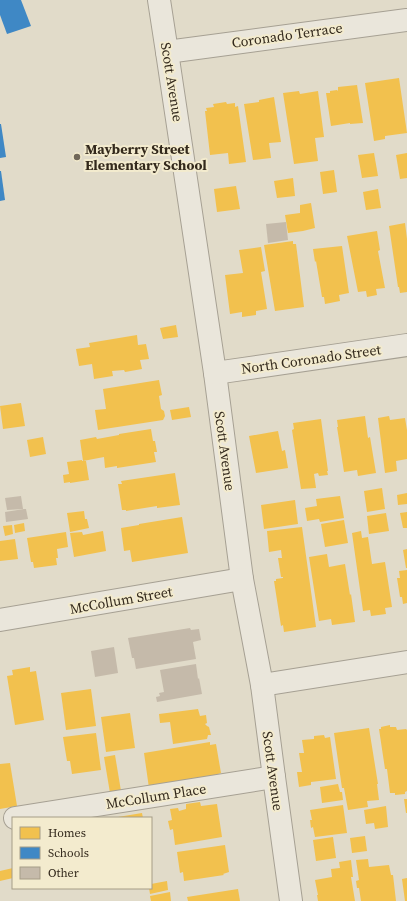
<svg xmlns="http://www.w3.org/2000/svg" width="407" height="901" font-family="'Source Serif 4',serif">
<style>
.homes{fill:#f2c14e}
.schools{fill:#3f88c5}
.building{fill:#c5baaa}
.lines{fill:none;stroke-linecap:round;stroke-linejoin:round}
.street-casing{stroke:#a6a093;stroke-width:24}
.street{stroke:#eae6db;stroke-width:22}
.poi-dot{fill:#706759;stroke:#f3ebce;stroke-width:1.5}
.labels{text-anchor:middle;stroke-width:4;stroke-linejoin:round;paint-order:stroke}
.street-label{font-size:14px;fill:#33291c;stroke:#f3ebce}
.poi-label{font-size:14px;font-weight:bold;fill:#33291c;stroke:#f3ebce;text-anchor:start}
</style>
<rect width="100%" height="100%" fill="#e1dbc9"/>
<g class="homes">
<polygon points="399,78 407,133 385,136 385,139 374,141 365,83"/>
<polygon points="357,85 363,123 350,124 350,123 331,126 326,93 330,93 330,91 337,90 338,91 338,87"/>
<polygon points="299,91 300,94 318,91 324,137 315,138 318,161 294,164 283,93"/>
<polygon points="274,97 281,142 269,143 271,158 253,160 244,104 259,102 259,100"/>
<polygon points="226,102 227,104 235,103 235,107 238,106 246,162 229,164 228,153 210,155 205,111 207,111 206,108 214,107 213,104"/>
<polygon points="374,153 378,176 362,178 358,155"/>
<polygon points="407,153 407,178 400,179 396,155"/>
<polygon points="334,170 337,192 323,194 320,172"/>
<polygon points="293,178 295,196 277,198 274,181"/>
<polygon points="236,186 240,209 217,212 214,189"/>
<polygon points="378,189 381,208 366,210 363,192"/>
<polygon points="311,203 315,228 303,231 288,233 285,215 300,213 300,205"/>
<polygon points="405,223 407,239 407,292 400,293 399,287 398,287 389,226"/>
<polygon points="377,231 380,250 378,251 385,288 376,289 377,295 367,297 366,291 358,292 347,236"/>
<polygon points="293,241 293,244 296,244 304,307 275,311 264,245"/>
<polygon points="342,246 349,293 339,295 340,301 325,304 324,297 322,297 316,261 315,262 313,249"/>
<polygon points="261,247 265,271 261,272 267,309 256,311 256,315 242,317 242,312 230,314 225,275 243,273 239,250"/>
<polygon points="176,325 178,337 163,339 160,328"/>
<polygon points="137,335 138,345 146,344 149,359 140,360 142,369 125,372 124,370 112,371 113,376 94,379 92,364 79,366 76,349 90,347 89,343"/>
<polygon points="159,380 162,395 159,396 161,409 164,411 165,416 163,420 98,430 95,410 106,409 103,389"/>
<polygon points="21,403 25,426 3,429 0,406"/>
<polygon points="189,407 191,417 172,420 170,410"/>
<polygon points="365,416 368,438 370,437 376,473 358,476 357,470 344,472 337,427 338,427 337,420"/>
<polygon points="389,416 390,420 405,418 407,430 407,459 396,461 397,471 385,473 378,418"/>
<polygon points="321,419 328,471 327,471 328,475 319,476 318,473 314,474 316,488 301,489 292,430 294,429 293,423"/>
<polygon points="151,429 153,441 155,441 157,452 154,452 156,462 117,468 117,466 105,468 104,457 83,461 80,440 96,437 97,439 119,435 119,434"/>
<polygon points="278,431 282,451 285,450 288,468 256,473 249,436"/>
<polygon points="43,437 46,454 30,457 27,440"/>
<polygon points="82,460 82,461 86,461 89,480 70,483 70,482 64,483 63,475 69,474 67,462"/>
<polygon points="175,473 180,505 157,508 157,506 126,511 126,510 122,510 118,484 122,484 121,481"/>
<polygon points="382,488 385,509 367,512 364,491"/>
<polygon points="407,493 407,504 398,505 397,495"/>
<polygon points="340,496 344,518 320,522 319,519 307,521 305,508 317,506 316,499"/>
<polygon points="295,500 298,524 264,529 261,505"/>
<polygon points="84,511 85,519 87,519 89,528 70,532 67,513"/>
<polygon points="407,512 407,528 403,528 400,513"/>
<polygon points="386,513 389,531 369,534 367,516"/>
<polygon points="182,517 188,553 132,562 130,550 124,551 121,528 139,525 139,524"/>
<polygon points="344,520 348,543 325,547 321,524"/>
<polygon points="24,523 25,531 15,533 14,525"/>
<polygon points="12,525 13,534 5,536 3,526"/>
<polygon points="302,527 316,627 284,632 283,625 281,626 274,581 276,581 276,579 283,578 283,577 281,577 278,558 282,558 281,550 269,552 267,531"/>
<polygon points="103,531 106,551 74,557 70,533 82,532 83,535"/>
<polygon points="361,531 362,538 368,537 372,564 385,562 392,607 385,608 386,614 371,616 370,610 363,611 352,533"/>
<polygon points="66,532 68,547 57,549 58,558 56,558 57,565 34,568 33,562 31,562 27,538"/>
<polygon points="15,539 18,559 0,561 0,541"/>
<polygon points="407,549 407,568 406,568 403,550"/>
<polygon points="327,554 329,567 345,564 350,595 351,594 355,622 332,625 331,619 319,621 309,557"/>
<polygon points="407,570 407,603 403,604 402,597 400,597 397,578 400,578 399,571"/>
<polygon points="30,667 30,672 36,671 44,720 15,725 7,676 13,675 12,670"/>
<polygon points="91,689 96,726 66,730 61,693"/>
<polygon points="198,709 200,716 206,715 207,723 205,724 207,726 209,727 211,735 208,735 207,739 173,744 170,722 160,723 159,714"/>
<polygon points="130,713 135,748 106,752 101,717"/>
<polygon points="390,725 390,727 396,727 397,730 406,729 407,730 407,791 405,792 405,794 395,795 395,793 390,793 387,769 385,769 379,729 381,729 381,727"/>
<polygon points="369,728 378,784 377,784 379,800 367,801 368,807 348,810 344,788 342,788 334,733"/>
<polygon points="96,733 101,770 72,774 70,761 67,761 63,737"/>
<polygon points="324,735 325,738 330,737 336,779 311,782 311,785 299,787 297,772 302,772 299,753 304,753 302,740 314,739 314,736"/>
<polygon points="210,742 210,745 216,744 221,773 215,775 216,777 149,788 144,753"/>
<polygon points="115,755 121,791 110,793 104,757"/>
<polygon points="10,763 17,806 0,809 0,764"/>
<polygon points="338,784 340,792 342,792 343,800 322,803 320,787"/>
<polygon points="404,799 407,799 407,813 406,813"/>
<polygon points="200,802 201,806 217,804 222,837 175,845 173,829 170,830 168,821 172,820 170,809 178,808 179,811 186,809 186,804"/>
<polygon points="343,805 347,833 315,837 313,827 311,828 310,820 312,820 310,810"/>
<polygon points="386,806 388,827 375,829 374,823 366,824 364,810"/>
<polygon points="142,813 143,818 118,818 118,817"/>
<polygon points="365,836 367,851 352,853 350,838"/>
<polygon points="333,837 336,858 316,861 313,840"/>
<polygon points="225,845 229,872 223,874 224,875 184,881 183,872 180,873 177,852"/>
<polygon points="368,859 369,867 389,865 391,875 393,875 396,901 361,901 359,888 357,888 356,881 359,880 356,860"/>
<polygon points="351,860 353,877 351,877 355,901 318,901 317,895 318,895 315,880 332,877 331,869 340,868 339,862"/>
<polygon points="13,868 13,878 0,881 0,871"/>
<polygon points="407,878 407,901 405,901 402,879"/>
<polygon points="167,881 168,890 150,894 149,888 151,888 151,884"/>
<polygon points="238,889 240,901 188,901 187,897"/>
<polygon points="170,892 171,901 151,901 150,896"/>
</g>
<g class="schools">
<polygon points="0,0 21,0 31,26 7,34 0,15"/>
<polygon points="0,124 1,124 6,157 0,158"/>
<polygon points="0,171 1,171 5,200 0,201"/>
</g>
<g class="building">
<polygon points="286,222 288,240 268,243 266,224"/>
<polygon points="21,496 23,509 7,510 5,498"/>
<polygon points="24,509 26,509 28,519 6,522 5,512"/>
<polygon points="190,628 191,630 199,629 201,640 193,642 196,659 136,669 134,658 132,658 128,638"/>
<polygon points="114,647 118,673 95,677 91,651"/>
<polygon points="196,664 198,679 199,678 202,694 157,702 156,697 160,696 159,693 164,692 160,670"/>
</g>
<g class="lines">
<defs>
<g id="street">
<polyline points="159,0 167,52 215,373 242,579 262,685 274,777 291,901"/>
<polyline points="167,52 407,20"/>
<polyline points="215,373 407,345"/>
<polyline points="0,620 242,579"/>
<polyline points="262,685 407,662"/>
<polyline points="15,818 274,777"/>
</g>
</defs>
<use href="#street" class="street-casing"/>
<use href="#street" class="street"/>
</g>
<circle class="poi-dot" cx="77" cy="157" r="4"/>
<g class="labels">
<g class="street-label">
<text transform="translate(287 35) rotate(-8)" y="5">Coronado Terrace</text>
<text transform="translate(172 82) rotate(81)" y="5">Scott Avenue</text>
<text transform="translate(311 359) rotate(-8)" y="5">North Coronado Street</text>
<text transform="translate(225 451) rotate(82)" y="5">Scott Avenue</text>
<text transform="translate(121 600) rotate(-10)" y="5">McCollum Street</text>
<text transform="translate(273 771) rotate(82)" y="5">Scott Avenue</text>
<text transform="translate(156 796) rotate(-9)" y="5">McCollum Place</text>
</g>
<g class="poi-label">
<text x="85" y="154">Mayberry Street<tspan x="85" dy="16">Elementary School</tspan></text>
</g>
</g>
<rect x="12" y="817" width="140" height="72" fill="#f3ebce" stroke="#a69d87"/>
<rect x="20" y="827" width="20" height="12" fill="#f2c14e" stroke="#a69d87"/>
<text x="48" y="837" font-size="12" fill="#33291c">Homes</text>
<rect x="20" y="847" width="20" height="12" fill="#3f88c5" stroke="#a69d87"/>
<text x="48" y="857" font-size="12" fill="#33291c">Schools</text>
<rect x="20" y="867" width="20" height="12" fill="#c5baaa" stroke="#a69d87"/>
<text x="48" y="877" font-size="12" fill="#33291c">Other</text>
</svg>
